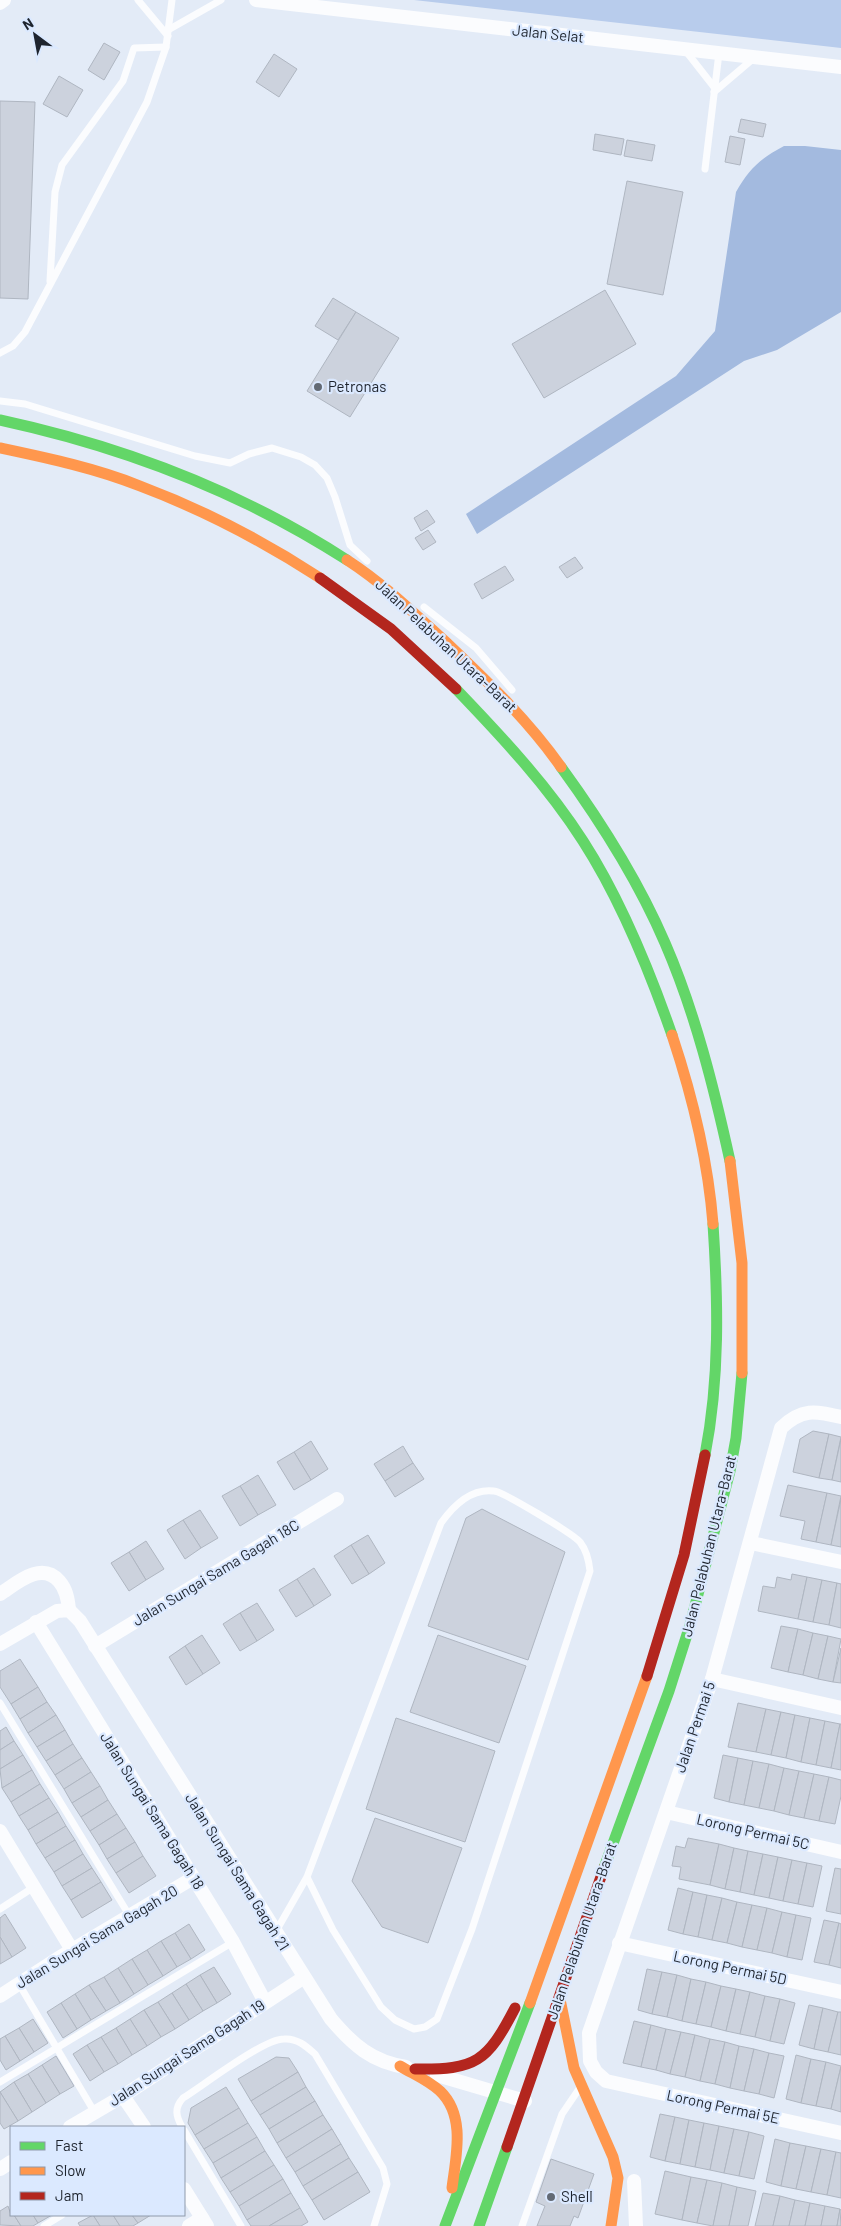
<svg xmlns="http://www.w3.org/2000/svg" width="841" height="2226" font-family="Barlow,sans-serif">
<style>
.forest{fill:#b8ccec}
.water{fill:#a3badf}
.building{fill:#ccd2dd;stroke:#afb6c1}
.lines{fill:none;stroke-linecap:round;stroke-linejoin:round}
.lane{stroke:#fbfcfe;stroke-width:7}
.street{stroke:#fbfcfe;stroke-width:14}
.fast{stroke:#63d668;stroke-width:11}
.slow{stroke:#ff974d;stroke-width:11}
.jam{stroke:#b3261e;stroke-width:11}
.poi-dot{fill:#636a74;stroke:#dbe9ff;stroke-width:2}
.labels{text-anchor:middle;stroke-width:4.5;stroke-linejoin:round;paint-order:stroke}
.street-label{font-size:15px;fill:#1e242e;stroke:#dbe9ff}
.poi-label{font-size:15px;fill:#1e242e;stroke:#dbe9ff;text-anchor:start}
</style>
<rect width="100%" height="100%" fill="#e3ebf7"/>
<polygon class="forest" points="414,0 841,0 841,48"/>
<path class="water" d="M 784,146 L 805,146 L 841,150 L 841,312 L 777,350 L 744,361 L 477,534 L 466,514 L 676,376 L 715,331 L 736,192 C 749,169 761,158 784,146 Z"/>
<g class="building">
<polygon points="104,43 120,52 104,80 88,70"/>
<polygon points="274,54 297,69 279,97 256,82"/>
<polygon points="59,76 83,90 67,117 43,104"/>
<polygon points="0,101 35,102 28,299 0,298"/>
<polygon points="741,119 766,124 763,137 738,132"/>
<polygon points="595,134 624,139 621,155 593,150"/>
<polygon points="730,136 745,139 740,165 725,162"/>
<polygon points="627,140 655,145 652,161 624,156"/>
<polygon points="627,181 683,192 663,295 607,284"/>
<polygon points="605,290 636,344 544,398 512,344"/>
<polygon points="333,298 356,312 338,340 315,326"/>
<polygon points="356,312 399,338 350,417 307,391"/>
<polygon points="427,510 435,522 421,531 414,518"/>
<polygon points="428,530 436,542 423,550 415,538"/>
<polygon points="575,557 583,568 567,578 559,567"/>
<polygon points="505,566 514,580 482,599 474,584"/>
<polygon points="813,1431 829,1434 819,1478 793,1472 800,1439"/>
<polygon points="829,1434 841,1437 832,1480 819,1478"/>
<polygon points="841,1439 841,1482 832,1480"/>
<polygon points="311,1441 328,1469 311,1480 294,1452"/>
<polygon points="403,1446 413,1463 385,1481 374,1464"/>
<polygon points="294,1452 311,1480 294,1490 277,1462"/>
<polygon points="413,1463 424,1479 395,1497 385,1481"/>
<polygon points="258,1475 276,1505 258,1515 240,1486"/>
<polygon points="788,1485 827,1493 816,1542 801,1539 805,1521 780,1516"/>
<polygon points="240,1486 258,1515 240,1526 222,1496"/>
<polygon points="827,1493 841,1496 831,1545 816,1542"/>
<polygon points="841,1499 841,1547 831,1545"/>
<polygon points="482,1509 565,1552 528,1660 428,1626 466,1518"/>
<polygon points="200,1510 218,1538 201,1548 183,1520"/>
<polygon points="183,1520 201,1548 185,1559 167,1530"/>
<polygon points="368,1535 385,1563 369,1574 351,1545"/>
<polygon points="146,1541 164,1569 146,1580 129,1552"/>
<polygon points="351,1545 369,1574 352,1584 334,1556"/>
<polygon points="129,1552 146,1580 129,1591 111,1563"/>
<polygon points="314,1568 331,1595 314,1606 297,1579"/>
<polygon points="792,1574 807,1577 798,1619 758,1611 763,1586 775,1588 777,1577 791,1580"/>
<polygon points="807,1577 822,1580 813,1622 798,1619"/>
<polygon points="297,1579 314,1606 296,1617 279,1590"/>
<polygon points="822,1580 837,1583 829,1625 813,1622"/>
<polygon points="837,1583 841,1584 841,1628 829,1625"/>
<polygon points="257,1603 274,1630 257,1641 240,1613"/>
<polygon points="240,1613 257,1641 240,1651 223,1624"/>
<polygon points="781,1626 798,1629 788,1672 771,1668"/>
<polygon points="798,1629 813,1633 803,1675 788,1672"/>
<polygon points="813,1633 828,1636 818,1679 803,1675"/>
<polygon points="202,1635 220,1663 203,1674 185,1646"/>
<polygon points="438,1635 526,1666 499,1743 410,1712"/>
<polygon points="828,1636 841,1639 833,1682 818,1679"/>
<polygon points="185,1646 203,1674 186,1685 169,1657"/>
<polygon points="841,1648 841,1683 833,1682"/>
<polygon points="20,1659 38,1687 11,1704 0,1687 0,1671"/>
<polygon points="38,1687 47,1702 20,1719 11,1704"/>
<polygon points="47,1702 56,1715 28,1733 20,1719"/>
<polygon points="738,1703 766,1709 756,1752 728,1747"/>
<polygon points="766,1709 781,1712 771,1755 756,1752"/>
<polygon points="781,1712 795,1715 786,1758 771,1755"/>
<polygon points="56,1715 65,1730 37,1747 28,1733"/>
<polygon points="795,1715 810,1718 801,1762 786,1758"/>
<polygon points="396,1718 495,1751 465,1842 366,1809"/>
<polygon points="810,1718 825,1721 816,1765 801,1762"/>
<polygon points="825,1721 840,1724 831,1768 816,1765"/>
<polygon points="840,1724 841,1724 841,1770 831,1768"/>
<polygon points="6,1727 14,1741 0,1750 0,1731"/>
<polygon points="65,1730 73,1744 46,1761 37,1747"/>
<polygon points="14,1741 23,1755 0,1769 0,1750"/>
<polygon points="73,1744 82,1758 55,1775 46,1761"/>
<polygon points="23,1755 32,1770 2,1788 0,1769"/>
<polygon points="723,1755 738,1758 729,1802 714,1798"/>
<polygon points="82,1758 91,1772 64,1789 55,1775"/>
<polygon points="738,1758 753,1761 744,1805 729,1802"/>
<polygon points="753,1761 769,1764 759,1808 744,1805"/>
<polygon points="769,1764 784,1768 774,1811 759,1808"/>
<polygon points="784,1768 799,1771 789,1815 774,1811"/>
<polygon points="32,1770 40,1784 11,1802 2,1788"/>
<polygon points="799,1771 814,1774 804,1818 789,1815"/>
<polygon points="91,1772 100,1786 72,1803 64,1789"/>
<polygon points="814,1774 829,1777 819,1821 804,1818"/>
<polygon points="829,1777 841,1780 841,1796 835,1824 819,1821"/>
<polygon points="40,1784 49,1798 19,1816 11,1802"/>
<polygon points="100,1786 108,1800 81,1817 72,1803"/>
<polygon points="49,1798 58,1812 28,1830 19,1816"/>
<polygon points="108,1800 117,1814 90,1831 81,1817"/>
<polygon points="58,1812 66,1826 36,1844 28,1830"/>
<polygon points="117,1814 126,1828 99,1845 90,1831"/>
<polygon points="375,1818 462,1848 428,1943 382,1927 352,1881"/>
<polygon points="66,1826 75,1840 45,1858 36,1844"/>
<polygon points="126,1828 135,1842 107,1859 99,1845"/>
<polygon points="688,1838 719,1844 710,1885 679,1879 681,1867 672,1866 676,1846 685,1848"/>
<polygon points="75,1840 83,1854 54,1872 45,1858"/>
<polygon points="135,1842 143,1856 116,1873 107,1859"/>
<polygon points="719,1844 734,1848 725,1889 710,1885"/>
<polygon points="734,1848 748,1851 740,1892 725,1889"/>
<polygon points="748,1851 763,1854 754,1895 740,1892"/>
<polygon points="83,1854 92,1868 62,1886 54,1872"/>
<polygon points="763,1854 778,1857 769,1898 754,1895"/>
<polygon points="143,1856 156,1876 129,1893 116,1873"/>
<polygon points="778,1857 792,1860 783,1901 769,1898"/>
<polygon points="792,1860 807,1863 798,1904 783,1901"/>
<polygon points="807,1863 822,1866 813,1907 798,1904"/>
<polygon points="92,1868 101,1882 71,1900 62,1886"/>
<polygon points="835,1868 841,1869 841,1914 826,1911"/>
<polygon points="101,1882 112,1900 82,1918 71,1900"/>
<polygon points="678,1888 693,1892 683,1934 668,1930"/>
<polygon points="693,1892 707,1895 698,1937 683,1934"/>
<polygon points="707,1895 722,1898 712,1940 698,1937"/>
<polygon points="722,1898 737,1902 727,1943 712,1940"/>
<polygon points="737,1902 752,1905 742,1947 727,1943"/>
<polygon points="752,1905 767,1908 757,1950 742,1947"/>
<polygon points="767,1908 782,1912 772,1953 757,1950"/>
<polygon points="782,1912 796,1915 787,1957 772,1953"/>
<polygon points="5,1914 26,1948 12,1957 0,1937 0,1918"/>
<polygon points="796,1915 811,1918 802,1960 787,1957"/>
<polygon points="824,1920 839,1923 829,1965 814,1962"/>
<polygon points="839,1923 841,1924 841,1968 829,1965"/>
<polygon points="189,1924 205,1950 191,1959 175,1933"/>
<polygon points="175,1933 191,1959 177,1967 161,1941"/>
<polygon points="0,1937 12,1957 0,1964"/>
<polygon points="161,1941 177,1967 163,1976 147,1950"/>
<polygon points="147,1950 163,1976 148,1985 132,1959"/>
<polygon points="132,1959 148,1985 134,1994 118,1968"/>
<polygon points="214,1967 231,1994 217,2003 200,1975"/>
<polygon points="118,1968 134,1994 120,2003 104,1977"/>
<polygon points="647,1969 662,1972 652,2014 638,2010"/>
<polygon points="662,1972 677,1975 667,2017 652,2014"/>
<polygon points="200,1975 217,2003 203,2011 186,1984"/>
<polygon points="677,1975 691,1979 682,2021 667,2017"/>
<polygon points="104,1977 120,2003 106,2011 89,1985"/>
<polygon points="691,1979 706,1982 696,2024 682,2021"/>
<polygon points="706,1982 721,1986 711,2027 696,2024"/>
<polygon points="186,1984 203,2011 189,2020 172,1993"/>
<polygon points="89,1985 106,2011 91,2020 75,1994"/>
<polygon points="721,1986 736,1989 726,2031 711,2027"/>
<polygon points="736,1989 750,1992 740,2034 726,2031"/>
<polygon points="750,1992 765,1996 755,2037 740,2034"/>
<polygon points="172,1993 189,2020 175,2029 158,2002"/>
<polygon points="75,1994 91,2020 77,2029 61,2003"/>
<polygon points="765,1996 780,1999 770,2041 755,2037"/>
<polygon points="780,1999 795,2003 784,2044 770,2041"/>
<polygon points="158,2002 175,2029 161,2037 144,2010"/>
<polygon points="61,2003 77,2029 63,2038 47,2012"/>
<polygon points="809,2005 823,2008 814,2049 799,2045"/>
<polygon points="823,2008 838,2012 828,2052 814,2049"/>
<polygon points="144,2010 161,2037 147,2046 130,2019"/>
<polygon points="838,2012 841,2012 841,2055 828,2052"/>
<polygon points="33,2019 48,2043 34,2052 19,2028"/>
<polygon points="130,2019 147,2046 132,2055 116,2028"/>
<polygon points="634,2021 651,2025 641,2067 623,2063"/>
<polygon points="651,2025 666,2029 656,2070 641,2067"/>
<polygon points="19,2028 34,2052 20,2061 5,2036"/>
<polygon points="116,2028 132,2055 118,2064 101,2037"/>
<polygon points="666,2029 681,2032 670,2074 656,2070"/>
<polygon points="681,2032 695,2035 685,2077 670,2074"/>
<polygon points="695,2035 710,2039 700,2081 685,2077"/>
<polygon points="5,2036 20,2061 6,2070 0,2060 0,2039"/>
<polygon points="101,2037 118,2064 104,2072 87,2045"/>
<polygon points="710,2039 725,2042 715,2084 700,2081"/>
<polygon points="725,2042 739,2046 730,2088 715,2084"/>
<polygon points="87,2045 104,2072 90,2081 73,2054"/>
<polygon points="739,2046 754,2049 744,2091 730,2088"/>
<polygon points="754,2049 769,2053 759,2094 744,2091"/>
<polygon points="769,2053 784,2056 774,2098 759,2094"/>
<polygon points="796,2055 811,2059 801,2103 786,2099"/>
<polygon points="56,2056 74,2086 60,2094 42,2065"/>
<polygon points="276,2057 289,2058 298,2072 251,2101 238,2079"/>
<polygon points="811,2059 826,2062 816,2106 801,2103"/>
<polygon points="826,2062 841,2066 831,2109 816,2106"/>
<polygon points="42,2065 60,2094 46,2103 28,2074"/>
<polygon points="841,2067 841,2112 831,2109"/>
<polygon points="298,2072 306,2087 260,2115 251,2101"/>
<polygon points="28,2074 46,2103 32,2112 14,2082"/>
<polygon points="14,2082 32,2112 18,2121 0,2092"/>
<polygon points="226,2087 239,2108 195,2135 188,2123 191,2108"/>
<polygon points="306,2087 315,2101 269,2129 260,2115"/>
<polygon points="0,2092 18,2121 4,2129 0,2123"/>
<polygon points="315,2101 323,2115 277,2143 269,2129"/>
<polygon points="239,2108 248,2123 204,2149 195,2135"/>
<polygon points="660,2114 675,2117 665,2161 650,2157"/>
<polygon points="323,2115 332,2129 286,2158 277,2143"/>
<polygon points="675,2117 689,2120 680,2164 665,2161"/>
<polygon points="689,2120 704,2123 695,2167 680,2164"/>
<polygon points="248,2123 257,2137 213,2163 204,2149"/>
<polygon points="704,2123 719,2126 710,2170 695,2167"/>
<polygon points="719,2126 734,2129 724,2173 710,2170"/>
<polygon points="332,2129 341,2144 295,2172 286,2158"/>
<polygon points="734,2129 749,2132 739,2176 724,2173"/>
<polygon points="749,2132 764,2136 754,2179 739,2176"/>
<polygon points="257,2137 265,2151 221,2178 213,2163"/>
<polygon points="775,2139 790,2143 781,2186 766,2182"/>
<polygon points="790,2143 806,2146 796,2189 781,2186"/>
<polygon points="341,2144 349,2158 303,2186 295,2172"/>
<polygon points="806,2146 821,2149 811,2192 796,2189"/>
<polygon points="821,2149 836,2152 827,2195 811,2192"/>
<polygon points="265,2151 274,2165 230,2192 221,2178"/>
<polygon points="836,2152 841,2153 841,2198 827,2195"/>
<polygon points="349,2158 358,2172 312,2200 303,2186"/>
<polygon points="551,2159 594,2174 578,2218 574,2216 570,2226 537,2226 545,2206 536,2202"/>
<polygon points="274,2165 283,2179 239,2206 230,2192"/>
<polygon points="665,2171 691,2177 682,2220 655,2214"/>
<polygon points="358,2172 370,2192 324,2220 312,2200"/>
<polygon points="691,2177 707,2180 697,2223 682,2220"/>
<polygon points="283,2179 291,2193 247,2220 239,2206"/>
<polygon points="707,2180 722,2183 713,2226 697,2223"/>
<polygon points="722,2183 737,2187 729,2226 713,2226"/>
<polygon points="737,2187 756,2191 748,2226 729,2226"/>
<polygon points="291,2193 300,2208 269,2226 251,2226 247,2220"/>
<polygon points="763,2193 780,2196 773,2226 755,2226"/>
<polygon points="780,2196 795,2200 789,2226 773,2226"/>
<polygon points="795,2200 810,2203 805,2226 789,2226"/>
<polygon points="810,2203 825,2206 821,2226 805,2226"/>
<polygon points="8,2206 11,2215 14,2215 21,2226 0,2225 0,2211"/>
<polygon points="825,2206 840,2209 837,2226 821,2226"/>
<polygon points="300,2208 308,2222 301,2226 269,2226"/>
<polygon points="840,2209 841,2226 837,2226"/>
<polygon points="14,2215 33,2215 38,2223 33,2226 21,2226"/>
<polygon points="33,2215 52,2215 38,2223"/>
<polygon points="93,2215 113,2215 120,2226 100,2226"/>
<polygon points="93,2215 100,2226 80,2226 78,2223"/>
<polygon points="113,2215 132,2215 138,2223 133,2226 120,2226"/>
<polygon points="132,2215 151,2215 138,2223"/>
</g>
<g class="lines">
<g class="lane">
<polyline points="138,0 168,36"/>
<polyline points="168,30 221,0"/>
<polyline points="685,50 714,87"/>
<polyline points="714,92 754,58"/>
<polyline points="705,169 719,53"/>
<polyline points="50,281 55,192 62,165 123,81 134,48 166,47"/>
<polyline points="0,353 13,346 25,332 147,102 166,47 172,0"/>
<polyline points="0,401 25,404 195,456 230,463 249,454 272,448 301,457 315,465 327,478 335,497 350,545 367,561"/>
<polyline points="424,607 476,648 512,690"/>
<polyline points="0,1703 129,1915"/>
<polyline points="0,1909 34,1887"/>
<path d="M 275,1933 L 307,1877 L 441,1523 C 453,1506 471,1488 494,1491 C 504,1492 573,1534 580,1542 C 587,1551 589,1561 590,1571 L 472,1929 L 437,2019 L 425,2027 L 414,2029 L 395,2020 L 381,2007 L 333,1930 L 307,1877"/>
<polyline points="19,1984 95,2113"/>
<polyline points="0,2082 233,1942"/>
<path d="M 182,2127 C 176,2116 174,2108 183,2098 C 204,2085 263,2039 284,2039 C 297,2038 306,2046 315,2054 L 383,2168 L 387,2184 L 374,2226"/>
<polyline points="184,2130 241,2226"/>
<polyline points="44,2226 62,2215"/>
<polyline points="522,2226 562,2114 579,2089"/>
</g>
<g class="street">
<polyline points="256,0 841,67"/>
<polyline points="0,3 4,0"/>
<path d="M 841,1417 C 815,1411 802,1408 781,1428 L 712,1679 L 589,2033 L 590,2061 L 596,2072 L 606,2081 L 841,2133"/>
<polyline points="751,1543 841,1562"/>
<path d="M 0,1594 C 17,1583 41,1561 59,1581 C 66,1589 68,1598 69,1610"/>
<polyline points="36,1622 233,1942 265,2002"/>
<path d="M 0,1644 L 57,1611 L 69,1610 L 80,1621 L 331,2019 C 353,2045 372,2062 406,2067"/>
<polyline points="95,1646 337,1499"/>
<polyline points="712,1679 841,1708"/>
<polyline points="666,1812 841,1852"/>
<polyline points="0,1831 72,1950"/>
<polyline points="619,1943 841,1992"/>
<polyline points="0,1996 57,1959 193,1878"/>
<polyline points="437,2075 525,2101"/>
<polyline points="123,2096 144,2127"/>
<polyline points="70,2127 123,2096 303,1978"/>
<polyline points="0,2169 11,2162"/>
<polyline points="634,2181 636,2226"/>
<polyline points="184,2189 207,2226"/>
<polyline points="189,2226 202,2218"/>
</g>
<g class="fast">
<path d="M 0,420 C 125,447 240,491 347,560"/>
<path d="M 456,689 C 502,737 547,785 583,841 C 621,900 649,969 672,1035"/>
<path d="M 561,767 C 601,822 638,880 665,943 C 695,1012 714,1088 730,1161"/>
<path d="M 705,1455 C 720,1378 718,1300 713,1224"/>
<polyline points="604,1868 669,1691 690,1625 730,1471 736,1438 742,1373"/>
<polyline points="445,2226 530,2003"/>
<polyline points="479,2226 507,2147"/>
</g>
<g class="slow">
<path d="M 0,448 C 47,458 95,468 140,486 C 204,510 263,541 320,578"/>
<path d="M 347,560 C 384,584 415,614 447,643 C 488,682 528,720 561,767"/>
<path d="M 672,1035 C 692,1095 708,1160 713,1224"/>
<polyline points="730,1161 742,1263 742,1373"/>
<polyline points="560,1999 574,2068 613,2157 618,2178 611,2226"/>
<polyline points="530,2003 647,1676"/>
<path d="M 400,2066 C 413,2074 428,2080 440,2091 C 466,2116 456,2156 452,2188"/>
</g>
<g class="jam">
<polyline points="320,578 391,629 456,689"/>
<polyline points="647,1676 684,1555 705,1455"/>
<path d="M 415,2069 C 476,2070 487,2062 515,2008"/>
<polyline points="507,2147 604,1868"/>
</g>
</g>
<g class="poi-dot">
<circle cx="318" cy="387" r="5"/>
<circle cx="551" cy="2197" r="5"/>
</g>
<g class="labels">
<g class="street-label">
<text transform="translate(548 34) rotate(6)" y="5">Jalan Selat</text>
<text transform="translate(446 646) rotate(43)" y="5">Jalan Pelabuhan Utara-Barat</text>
<text transform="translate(709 1546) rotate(-76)" y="5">Jalan Pelabuhan Utara-Barat</text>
<text transform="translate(216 1573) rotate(-31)" y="5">Jalan Sungai Sama Gagah 18C</text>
<text transform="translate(695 1727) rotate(-71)" y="5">Jalan Permai 5</text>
<text transform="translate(152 1811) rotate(58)" y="5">Jalan Sungai Sama Gagah 18</text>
<text transform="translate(753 1832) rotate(13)" y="5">Lorong Permai 5C</text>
<text transform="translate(237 1872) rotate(58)" y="5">Jalan Sungai Sama Gagah 21</text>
<text transform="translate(582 1931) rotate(-71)" y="5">Jalan Pelabuhan Utara-Barat</text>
<text transform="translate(97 1937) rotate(-31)" y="5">Jalan Sungai Sama Gagah 20</text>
<text transform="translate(730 1968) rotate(12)" y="5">Lorong Permai 5D</text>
<text transform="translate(187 2053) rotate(-33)" y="5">Jalan Sungai Sama Gagah 19</text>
<text transform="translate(723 2107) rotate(12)" y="5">Lorong Permai 5E</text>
</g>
<g class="poi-label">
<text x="328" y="392">Petronas</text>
<text x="561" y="2202">Shell</text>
</g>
</g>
<rect x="10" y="2126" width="175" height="90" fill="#dbe9ff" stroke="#8f9aab"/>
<rect x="20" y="2142" width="25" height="8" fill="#63d668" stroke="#8f9aab"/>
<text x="55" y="2151" font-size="15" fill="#1e242e">Fast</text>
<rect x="20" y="2167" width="25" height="8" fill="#ff974d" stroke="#8f9aab"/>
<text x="55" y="2176" font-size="15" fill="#1e242e">Slow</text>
<rect x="20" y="2192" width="25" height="8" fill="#b3261e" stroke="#8f9aab"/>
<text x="55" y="2201" font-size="15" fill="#1e242e">Jam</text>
<g transform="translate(35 35) rotate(328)" stroke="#dbe9ff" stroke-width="4" paint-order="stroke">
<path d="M0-4L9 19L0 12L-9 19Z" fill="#1e242e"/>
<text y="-8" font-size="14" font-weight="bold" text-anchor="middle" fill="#1e242e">N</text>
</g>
</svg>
